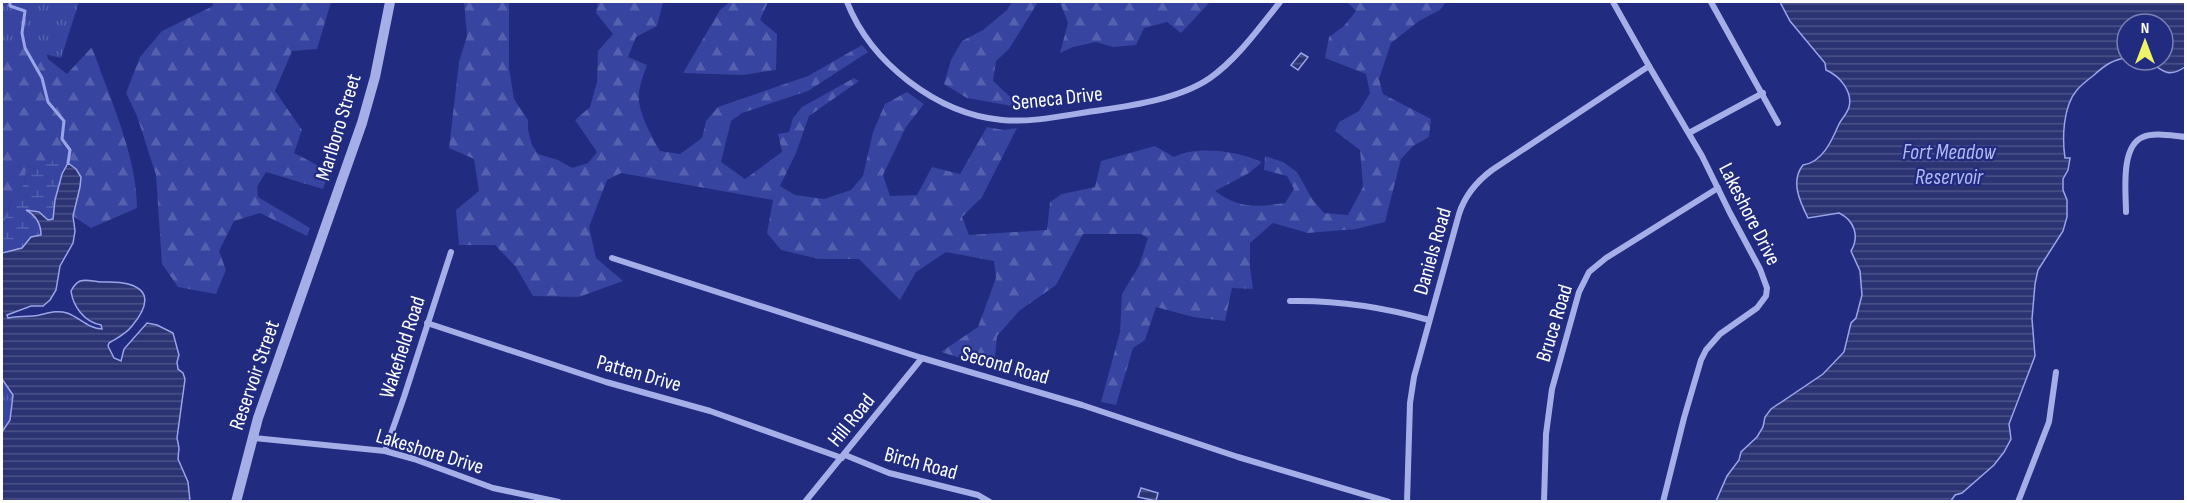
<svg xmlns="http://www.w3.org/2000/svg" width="2187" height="503" font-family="'Sofia Sans Condensed',sans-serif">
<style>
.forest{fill:url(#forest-firs)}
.wetland{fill:url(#wetland-marsh)}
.park{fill:url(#park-tufts)}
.water{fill:url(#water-rules);stroke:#9aa4e9;stroke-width:1.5}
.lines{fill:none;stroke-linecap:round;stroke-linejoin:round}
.stream{stroke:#9aa4e9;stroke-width:3}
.minor{stroke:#a6aee8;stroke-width:6}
.tertiary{stroke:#a6aee8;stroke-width:10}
.labels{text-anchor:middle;stroke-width:4.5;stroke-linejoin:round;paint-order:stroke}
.street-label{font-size:21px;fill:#fff;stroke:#212b80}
.water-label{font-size:22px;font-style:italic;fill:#b1b9ef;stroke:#212b80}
</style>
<defs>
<pattern id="forest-firs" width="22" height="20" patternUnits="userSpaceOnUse" patternTransform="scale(1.5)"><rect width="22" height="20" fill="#3744a0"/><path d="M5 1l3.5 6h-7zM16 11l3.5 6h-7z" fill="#5560ae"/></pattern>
<pattern id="wetland-marsh" width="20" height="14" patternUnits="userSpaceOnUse" patternTransform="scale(1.5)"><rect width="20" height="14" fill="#3744a0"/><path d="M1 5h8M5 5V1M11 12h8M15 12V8" fill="none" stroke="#5560ae"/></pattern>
<pattern id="park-tufts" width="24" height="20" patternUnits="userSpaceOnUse" patternTransform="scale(1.5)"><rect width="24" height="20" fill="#3744a0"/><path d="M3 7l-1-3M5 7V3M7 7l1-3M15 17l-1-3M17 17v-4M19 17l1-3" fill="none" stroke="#5560ae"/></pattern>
<pattern id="water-rules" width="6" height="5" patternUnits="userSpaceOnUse" patternTransform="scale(1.5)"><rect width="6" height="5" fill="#2c3373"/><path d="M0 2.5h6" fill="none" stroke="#4c5288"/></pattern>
</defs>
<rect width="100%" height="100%" fill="#212b80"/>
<g class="forest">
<path d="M 2,2 L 42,34 L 48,59 L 67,74 L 92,47 C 109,97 137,155 137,208 L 91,228 L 73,216 L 76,201 L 26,169 L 25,183 L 13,197 L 4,223 L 2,225 Z"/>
<polygon points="212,2 331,2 317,49 292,51 275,91 302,130 294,153 329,171 323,189 266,172 257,187 258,197 310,228 307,236 260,213 234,221 219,251 226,270 216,294 178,287 162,264 156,175 137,116 126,93 140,57 162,31 213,6"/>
<path d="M 464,2 L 509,2 L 509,68 L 514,99 L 528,120 L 528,130 L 532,145 L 538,154 L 558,160 L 572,168 L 588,163 L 597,152 L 575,120 L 590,107 L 597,82 L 598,51 L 613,34 L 596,13 L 598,2 L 663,2 L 657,26 L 636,37 L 628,57 L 647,65 C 644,74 640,83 639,93 C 637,111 651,135 660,151 L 680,154 L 702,138 L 706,121 L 718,107 L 808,76 L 862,45 L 868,52 L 808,91 L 742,113 L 731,121 L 721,162 L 745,179 L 782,152 L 778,134 L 789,132 L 793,118 L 802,107 L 854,78 L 859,81 L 809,116 L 796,153 L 780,186 L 795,195 L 824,199 L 851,190 L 863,176 L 873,132 L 885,104 L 907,92 L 924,104 L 906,127 L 883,175 L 890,196 L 917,195 L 932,167 L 960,174 L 987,127 L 1003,130 L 1017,128 L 982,197 L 962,217 L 969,235 L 1047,230 L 1050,202 L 1062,194 L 1095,187 L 1101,161 L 1155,146 L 1174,157 C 1196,145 1239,151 1262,162 L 1249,173 L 1215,191 C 1239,209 1256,207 1285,203 L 1294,189 L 1287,176 L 1264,170 L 1265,156 L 1283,162 L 1297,172 L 1312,199 L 1324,213 L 1348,215 L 1363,187 L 1360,150 L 1335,131 L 1339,122 L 1359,111 L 1370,93 L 1366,74 L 1325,58 L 1329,37 L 1344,26 L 1356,11 L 1347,2 L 1446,2 L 1440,10 L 1419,21 L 1391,43 L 1379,79 L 1383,94 L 1431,119 L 1429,137 L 1413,146 L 1401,159 L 1385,222 L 1356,229 L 1308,233 L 1273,223 L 1250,243 L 1250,267 L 1253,289 L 1232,288 L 1225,321 L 1193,317 L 1156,307 L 1145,340 L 1133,348 L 1116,405 L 1101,402 L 1120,332 L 1122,294 L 1139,266 L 1148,238 L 1141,234 L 1083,234 L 1056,285 L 1019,311 L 997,336 L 994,368 L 941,352 L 978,327 L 996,278 L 994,261 L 946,252 L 916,272 L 900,300 L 859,259 L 819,259 L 781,250 L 767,233 L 773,200 L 621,173 L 607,180 L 589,227 L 596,258 L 623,281 L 579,297 L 533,296 L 516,267 L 495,245 L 459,245 L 456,210 L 479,191 L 474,159 L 449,148 L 459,62 L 467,36 Z"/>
<polygon points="730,2 768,2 760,20 777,34 776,70 743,75 683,73 720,10"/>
<polygon points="1012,2 1038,2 1009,49 996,61 993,81 1016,102 1012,106 967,98 944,84 951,60 962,41 983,30 1007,10"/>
<polygon points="1060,2 1210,2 1181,33 1167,22 1144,28 1136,45 1113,47 1096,42 1073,47 1060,53 1068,23"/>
</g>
<path class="wetland" d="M 53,161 L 68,163 L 62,174 L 55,200 L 53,219 L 48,220 L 39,212 L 27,210 C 35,216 41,224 41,235 L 22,248 L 2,253 L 2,225 L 4,223 L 13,197 L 25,183 L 26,169 L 37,162 Z"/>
<g class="park">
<polygon points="2,2 79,2 61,58 2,44"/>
<polygon points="2,379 13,395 10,420 2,432"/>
</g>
<g class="water">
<path d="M 1780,2 L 2185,2 L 2185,67 C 2164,81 2162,66 2144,60 L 2163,60 L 2163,24 L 2127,24 L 2127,58 C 2113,59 2104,66 2094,75 C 2089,79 2082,84 2077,90 C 2063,106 2062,138 2065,158 L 2070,158 L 2068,170 L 2063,179 L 2063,190 L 2067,200 L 2067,217 L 2063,231 L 2038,270 L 2035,284 L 2032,319 L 2035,356 L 2009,424 L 2011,439 L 2004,452 L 1994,465 L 1962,493 L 1955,495 L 1951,501 L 1716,501 L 1727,476 L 1739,460 L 1741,452 L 1757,437 L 1763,427 L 1765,417 L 1771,409 L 1823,374 L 1844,352 L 1851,323 L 1856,318 L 1862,295 L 1860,271 L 1851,251 C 1860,236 1854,220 1839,213 L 1808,218 C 1800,202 1790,181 1803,165 C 1823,162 1832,140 1839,124 C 1842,118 1847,114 1849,107 C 1853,92 1840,76 1826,70 L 1825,63 L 1790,21 Z"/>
<polygon points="1301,53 1308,57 1298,70 1291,65"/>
<path d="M 68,163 L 76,169 L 81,177 L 80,187 L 73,216 L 75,231 L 73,243 L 60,266 L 56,290 L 50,300 L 43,306 L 31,306 L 7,315 L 8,318 C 17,316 24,317 33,316 C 44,315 55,309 67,313 C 79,317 89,329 102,329 L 101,325 C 84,322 73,306 71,291 C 73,287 76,283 80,281 C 88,278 96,283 104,282 C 138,281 160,292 132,326 C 126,334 117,338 109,343 L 108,346 L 114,358 L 121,361 L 124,349 L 147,323 L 157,325 L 173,333 L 179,355 L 177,362 L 178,369 L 183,373 L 185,379 L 177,438 L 179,448 L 178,459 L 188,482 L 190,501 L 2,501 L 2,432 L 10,420 L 13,395 L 2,379 L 2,253 L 22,248 L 31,237 L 41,235 C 41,224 35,215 26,210 L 39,212 L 48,220 L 53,219 L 55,200 L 62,174 Z"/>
<polygon points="1141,488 1158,493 1156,501 1138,497"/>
</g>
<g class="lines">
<polyline class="stream" points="10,2 10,6 25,11 22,33 25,48 42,78 48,102 64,121 62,139 70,150 68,163"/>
<g class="minor">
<path d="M 847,2 C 871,63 937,114 1002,120 C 1035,123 1070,114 1102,110 C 1136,105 1181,98 1210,78 C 1238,58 1259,28 1280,2"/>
<polyline points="1613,2 1649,66 1702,156 1730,213 1760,269 1767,288 1766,296 1757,308 1720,334 1706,350 1701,360 1684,418 1663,502"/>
<polyline points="1711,2 1778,123"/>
<polyline points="1689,133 1763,93"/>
<path d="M 2126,212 C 2126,193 2120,146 2143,137 C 2154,132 2173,136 2186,137"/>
<polyline points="612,258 922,358 1082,405 1238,457 1389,502"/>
<path d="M 1290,301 C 1339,300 1383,307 1429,320"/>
<polyline points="427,323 606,382 710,411 842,458"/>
<polyline points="253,438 385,451 414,459 493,488 559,502"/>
<polyline points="385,451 404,397 451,252"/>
<polyline points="845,455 889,473 978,495 990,502"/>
<polyline points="805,502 922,358"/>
<path d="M 1407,502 L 1410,403 L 1414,377 L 1459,214 C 1465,195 1476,182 1492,170 L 1649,66"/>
<polyline points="1544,502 1546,434 1552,389 1579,292 1589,272 1606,258 1718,188"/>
<polyline points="2018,502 2049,422 2056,372"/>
</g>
<polyline class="tertiary" points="236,502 258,418 362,123 375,77 390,2"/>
</g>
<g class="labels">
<g class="street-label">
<text transform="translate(1057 98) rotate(-6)" y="7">Seneca Drive</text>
<text transform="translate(338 127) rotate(-73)" y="7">Marlboro Street</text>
<text transform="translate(1750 214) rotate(63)" y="7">Lakeshore Drive</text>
<text transform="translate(1432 251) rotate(-74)" y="7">Daniels Road</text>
<text transform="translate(1554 323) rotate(-73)" y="7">Bruce Road</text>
<text transform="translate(402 347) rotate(-72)" y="7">Wakefield Road</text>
<text transform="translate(1005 365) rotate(16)" y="7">Second Road</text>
<text transform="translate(639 373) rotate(16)" y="7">Patten Drive</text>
<text transform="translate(254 375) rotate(-71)" y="7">Reservoir Street</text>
<text transform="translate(851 420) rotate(-51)" y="7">Hill Road</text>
<text transform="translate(430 451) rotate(17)" y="7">Lakeshore Drive</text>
<text transform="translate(921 463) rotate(15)" y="7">Birch Road</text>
</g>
<g class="water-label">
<text x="1949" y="159">Fort Meadow<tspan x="1949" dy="25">Reservoir</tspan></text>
</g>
</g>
<rect width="2187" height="503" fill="none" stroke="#ffffff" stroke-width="6"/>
<g transform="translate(2145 42)"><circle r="28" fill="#212b80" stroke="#7a80b3" stroke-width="1.5"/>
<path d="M0-4.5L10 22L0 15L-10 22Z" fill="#eff467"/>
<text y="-9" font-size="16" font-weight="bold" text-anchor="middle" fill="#ffffff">N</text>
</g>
</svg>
